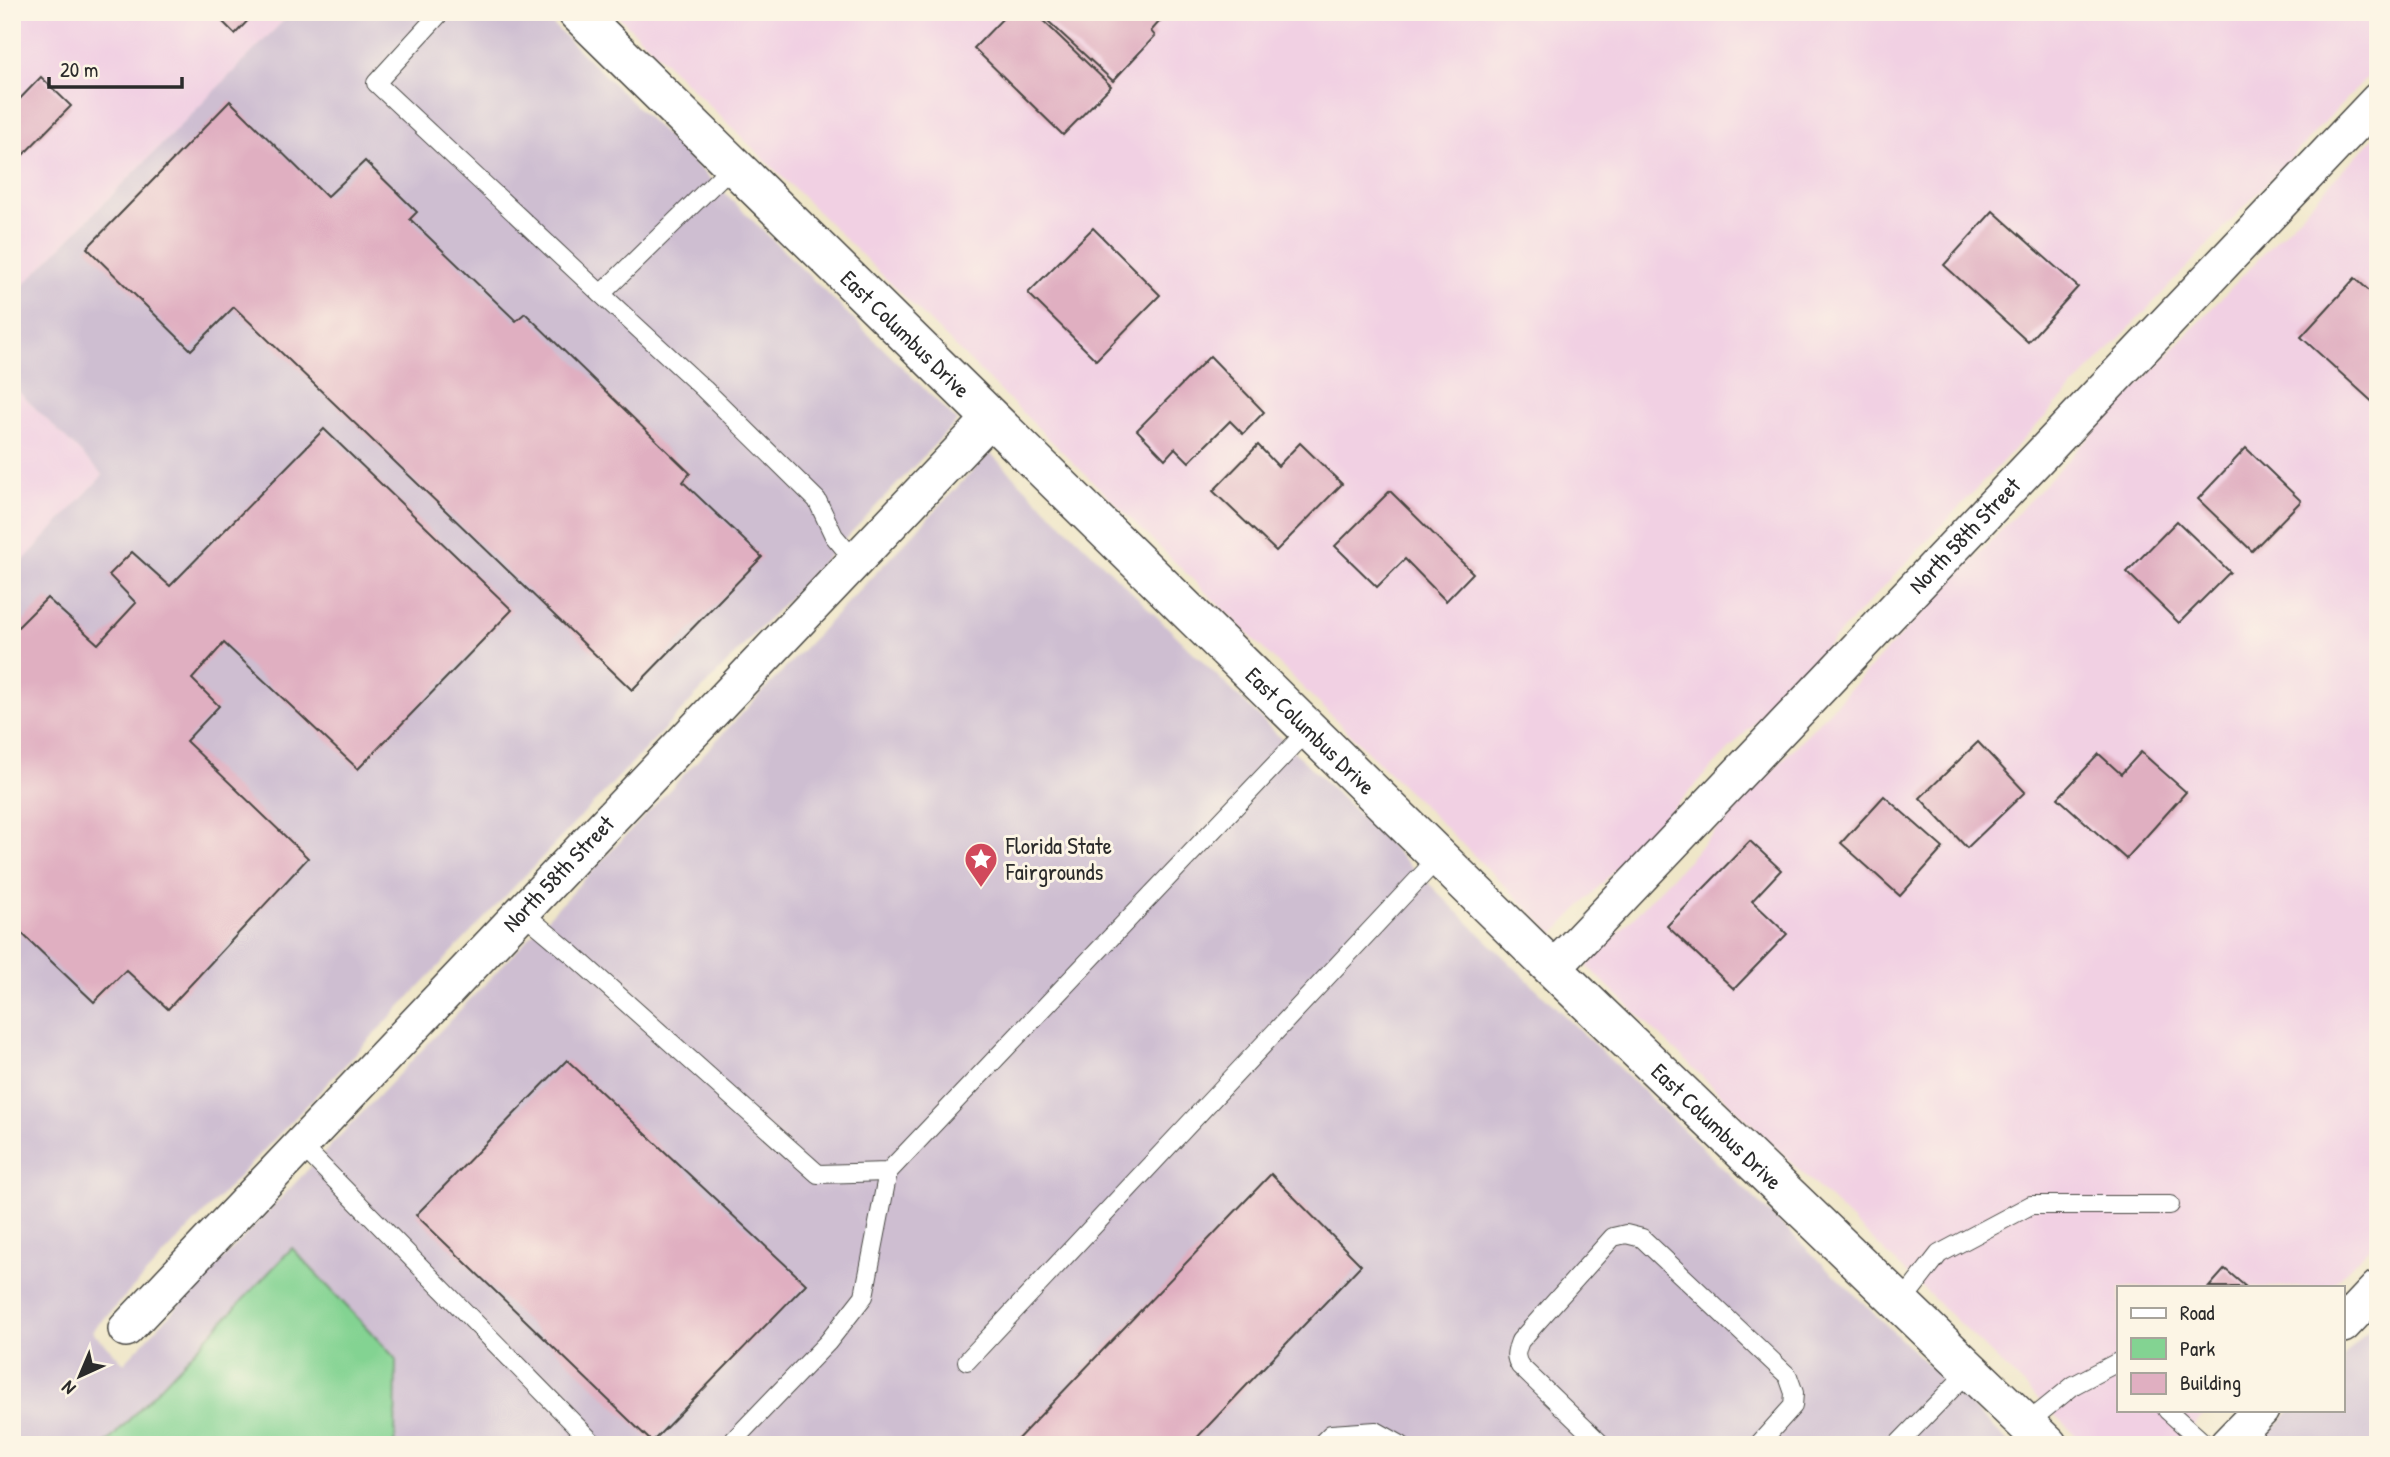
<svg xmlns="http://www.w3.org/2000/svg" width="2390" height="1457" font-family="'Patrick Hand',sans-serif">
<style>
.built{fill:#f1d0e3}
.industrial{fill:#cebed1}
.green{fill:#83d392;stroke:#577f5e;stroke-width:2}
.building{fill:#e0afc1}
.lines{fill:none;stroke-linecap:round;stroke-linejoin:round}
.lane-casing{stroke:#484743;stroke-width:20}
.street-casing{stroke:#484743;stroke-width:38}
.secondary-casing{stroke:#484743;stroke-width:41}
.lane{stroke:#fff;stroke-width:18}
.street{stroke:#fff;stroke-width:35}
.secondary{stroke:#fff;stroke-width:38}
.labels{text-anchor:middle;stroke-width:6;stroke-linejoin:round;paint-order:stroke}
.street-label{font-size:23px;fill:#2b2b2b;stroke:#fcf5e5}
.poi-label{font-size:23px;fill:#2b2b2b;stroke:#fcf5e5;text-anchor:start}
</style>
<rect width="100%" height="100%" fill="#fcf5e5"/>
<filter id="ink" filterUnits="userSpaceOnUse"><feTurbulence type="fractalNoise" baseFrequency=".0143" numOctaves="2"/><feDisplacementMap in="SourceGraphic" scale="14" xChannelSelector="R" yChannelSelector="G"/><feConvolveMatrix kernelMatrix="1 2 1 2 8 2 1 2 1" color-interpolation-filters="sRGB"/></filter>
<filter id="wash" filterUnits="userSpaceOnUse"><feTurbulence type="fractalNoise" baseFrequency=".00686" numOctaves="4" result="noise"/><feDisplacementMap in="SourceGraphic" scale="28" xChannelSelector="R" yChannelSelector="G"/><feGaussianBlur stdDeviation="1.57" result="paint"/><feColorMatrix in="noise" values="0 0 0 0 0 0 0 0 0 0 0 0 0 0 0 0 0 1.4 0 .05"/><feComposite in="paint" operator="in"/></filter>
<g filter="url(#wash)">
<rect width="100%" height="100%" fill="#efe6c8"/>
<g class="built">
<polygon points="12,12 292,12 12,297"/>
<polygon points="614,12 2378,12 2378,66 1554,934"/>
<polygon points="2378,133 2378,1239 2330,1287 2119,1287 2119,1410 2209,1410 2175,1445 2086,1445 1587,966"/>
<polygon points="12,385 103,475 12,573"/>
</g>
<g class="industrial">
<polygon points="292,12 540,12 957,421 92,1331 124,1363 990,453 1518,971 2011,1445 395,1445 396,1359 292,1248 105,1445 12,1445 12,573 103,475 12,385 12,297"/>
<polygon points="2378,1320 2378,1445 2258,1445 2291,1410 2343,1410 2343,1357"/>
</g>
<polygon class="green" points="292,1248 396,1359 395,1445 105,1445"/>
<g id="blocks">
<g class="building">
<polygon points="213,12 256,12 235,34"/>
<polygon points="1009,12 1034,12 1111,86 1063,135 974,48"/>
<polygon points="1056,12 1168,12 1151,31 1155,36 1113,81 1048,21"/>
<polygon points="41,77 71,106 12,166 12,107"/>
<polygon points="230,101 327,197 365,161 417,212 410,219 516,321 525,313 690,473 683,482 762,557 632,690 234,307 191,350 87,248"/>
<polygon points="1993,211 2078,287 2028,342 1944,265"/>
<polygon points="1093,228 1160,295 1096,360 1028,293"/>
<polygon points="2355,278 2378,299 2378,316 2375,320 2378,323 2378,407 2301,337"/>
<polygon points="1210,356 1264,412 1243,434 1230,421 1189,462 1175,448 1165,459 1137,430"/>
<polygon points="324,429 512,610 358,769 224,643 192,679 219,706 186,741 308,858 168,1009 126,970 94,1002 12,924 12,633 47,598 98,644 136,603 109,575 132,552 170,586"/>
<polygon points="1300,443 1342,484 1276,551 1213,491 1258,445 1278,466"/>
<polygon points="2246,448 2301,501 2252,551 2198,499"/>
<polygon points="1390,491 1473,573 1446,601 1405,559 1377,587 1335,546"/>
<polygon points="2177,521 2230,572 2179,623 2127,572"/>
<polygon points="1978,742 2025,792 1967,848 1920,798"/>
<polygon points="2141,752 2186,792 2126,859 2058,798 2099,754 2121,774"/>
<polygon points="1884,796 1943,848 1900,896 1841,843"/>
<polygon points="1750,841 1781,870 1752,901 1787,934 1734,989 1667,926"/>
<polygon points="567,1060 806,1284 652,1442 416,1215"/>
<polygon points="1271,1174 1361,1265 1190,1445 1012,1445"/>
<polygon points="2225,1269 2246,1287 2209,1287"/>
</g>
</g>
</g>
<g filter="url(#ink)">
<use href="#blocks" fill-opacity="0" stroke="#484743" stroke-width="2"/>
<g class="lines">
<defs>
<g id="lane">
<polyline points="441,12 376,83 601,294 733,165"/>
<polyline points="601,294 704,389 817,500 834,536 855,561"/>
<polyline points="522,912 573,955 818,1174 888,1172 1308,730"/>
<polyline points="301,1145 595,1445"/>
<polyline points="1901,1303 1939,1254 2031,1205 2170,1205"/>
<polyline points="967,1361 1439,857"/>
<polyline points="2167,1410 2206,1445"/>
<polyline points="2026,1424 2074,1385 2116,1363 2119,1366"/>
<polyline points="729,1445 828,1342 864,1296 888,1172"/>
<polyline points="1320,1445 1331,1434 1376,1431 1401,1445"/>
<path d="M 1602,1445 L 1520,1366 C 1514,1356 1516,1352 1520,1341 L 1613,1237 L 1626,1234 L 1642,1238 L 1788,1376 L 1794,1393 L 1793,1406 L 1758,1445"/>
<polyline points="1897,1445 1970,1370"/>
</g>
<g id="street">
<path id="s1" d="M 1553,969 L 2378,100"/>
<polyline points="2343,1325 2378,1288"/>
<path id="s2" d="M 126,1329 L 991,418"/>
<polyline points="2227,1445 2261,1410"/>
</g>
<g id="secondary">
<path id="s3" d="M 577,12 L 1553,969 L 2048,1445"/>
</g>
</defs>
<use href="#lane" class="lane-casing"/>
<use href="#street" class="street-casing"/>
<use href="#secondary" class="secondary-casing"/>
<use href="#lane" class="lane"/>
<use href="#street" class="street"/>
<use href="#secondary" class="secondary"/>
</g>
</g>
<defs>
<symbol id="sight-pin" viewBox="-11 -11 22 30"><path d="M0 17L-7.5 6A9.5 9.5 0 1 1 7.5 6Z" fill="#d1495b" stroke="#fcf5e5"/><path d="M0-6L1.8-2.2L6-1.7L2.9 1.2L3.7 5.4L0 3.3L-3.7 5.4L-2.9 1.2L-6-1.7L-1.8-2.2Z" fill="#fff"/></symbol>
</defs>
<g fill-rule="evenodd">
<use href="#sight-pin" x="962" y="840" width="38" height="52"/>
</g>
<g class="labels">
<g class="street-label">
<text dy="8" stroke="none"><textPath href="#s3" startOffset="460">East Columbus Drive</textPath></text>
<text dy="8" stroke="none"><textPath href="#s1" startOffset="598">North 58th Street</textPath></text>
<text dy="8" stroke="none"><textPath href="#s3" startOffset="1027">East Columbus Drive</textPath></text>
<text dy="8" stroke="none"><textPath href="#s2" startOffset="628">North 58th Street</textPath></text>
<text dy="8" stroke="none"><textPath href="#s3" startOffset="1594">East Columbus Drive</textPath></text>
</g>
<g class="poi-label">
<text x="1006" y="854">Florida State<tspan x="1006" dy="26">Fairgrounds</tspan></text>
</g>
</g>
<rect width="2390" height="1457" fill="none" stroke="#fcf5e5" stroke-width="42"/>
<rect x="2117" y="1286" width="228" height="126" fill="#fcf5e5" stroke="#a8a49b" stroke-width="2"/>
<rect x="2131" y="1308" width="35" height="10" fill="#ffffff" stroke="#a8a49b" stroke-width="2"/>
<text x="2180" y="1320" font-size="21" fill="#2b2b2b">Road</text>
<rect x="2131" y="1338" width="35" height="21" fill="#83d392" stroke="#a8a49b" stroke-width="2"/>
<text x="2180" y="1356" font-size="21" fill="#2b2b2b">Park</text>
<rect x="2131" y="1373" width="35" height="21" fill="#e0afc1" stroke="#a8a49b" stroke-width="2"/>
<text x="2180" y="1390" font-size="21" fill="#2b2b2b">Building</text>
<g transform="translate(80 1376) rotate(224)" stroke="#fcf5e5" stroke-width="5" paint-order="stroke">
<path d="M0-5L12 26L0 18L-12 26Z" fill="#2b2b2b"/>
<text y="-10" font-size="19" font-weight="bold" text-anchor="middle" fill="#2b2b2b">N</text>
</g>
<path d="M49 77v10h133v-10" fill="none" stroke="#2b2b2b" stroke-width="3.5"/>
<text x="60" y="77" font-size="21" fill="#2b2b2b" stroke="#fcf5e5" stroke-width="5" paint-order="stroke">20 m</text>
</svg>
